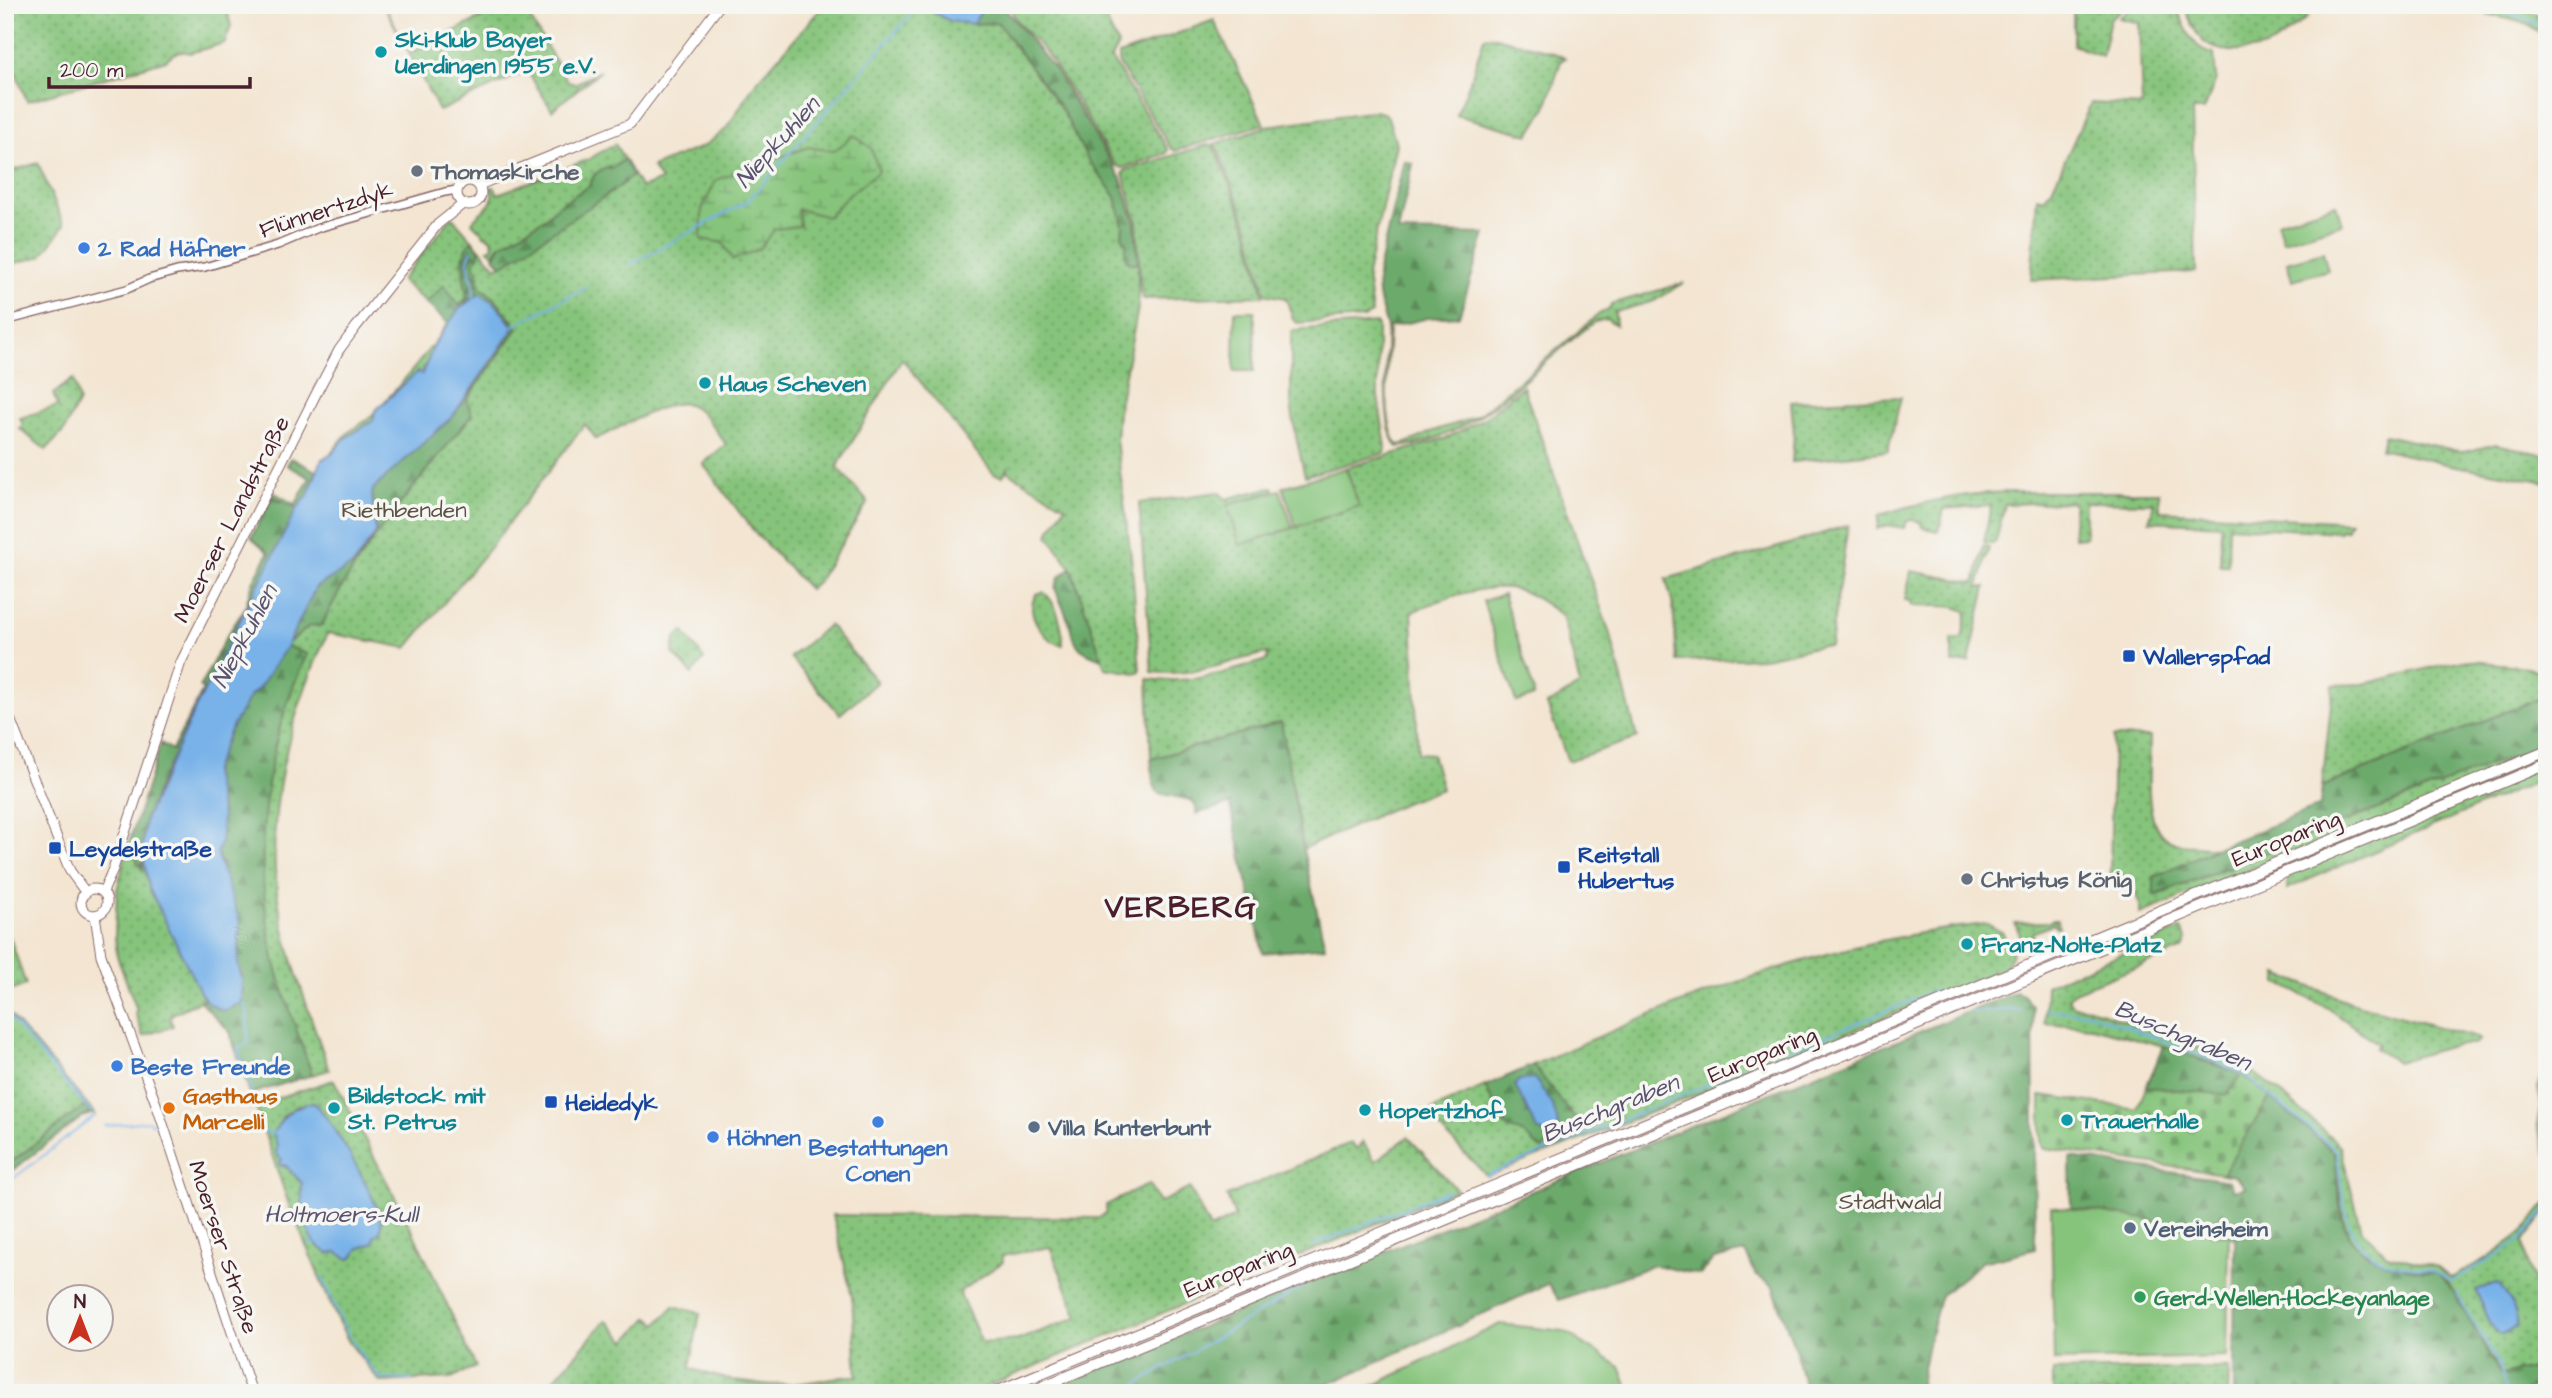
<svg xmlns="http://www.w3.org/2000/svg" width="2552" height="1398" font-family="'Architects Daughter',sans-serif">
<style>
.green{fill:url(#green-dots);stroke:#687254;stroke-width:2;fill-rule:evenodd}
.forest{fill:url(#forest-firs);stroke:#5b644c;stroke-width:2}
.wetland{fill:url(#wetland-marsh);stroke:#687254;stroke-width:2}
.cemetery{fill:url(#cemetery-stones);stroke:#687254;stroke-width:2}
.pitch{fill:#86c47c;stroke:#687254;stroke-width:2}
.water{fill:#78b2e9;stroke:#61688a;stroke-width:2}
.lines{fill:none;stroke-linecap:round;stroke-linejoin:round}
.stream{stroke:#78b2e9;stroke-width:2}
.tertiary-casing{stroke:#856465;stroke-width:10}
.secondary-casing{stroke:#856465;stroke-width:11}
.primary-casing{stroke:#856465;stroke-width:12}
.tertiary{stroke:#fff;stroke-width:7}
.secondary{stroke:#fff;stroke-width:9}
.primary{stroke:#fff;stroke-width:10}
.culture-dot{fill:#0f9aa8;stroke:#f6f6f2;stroke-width:2.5}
.worship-dot{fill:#6b7280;stroke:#f6f6f2;stroke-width:2.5}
.shop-dot{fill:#3f7fe0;stroke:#f6f6f2;stroke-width:2.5}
.transit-dot{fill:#1a4fb4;stroke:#f6f6f2;stroke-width:2.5}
.food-dot{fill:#e8710a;stroke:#f6f6f2;stroke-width:2.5}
.service-dot{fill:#5c6f8a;stroke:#f6f6f2;stroke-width:2.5}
.leisure-dot{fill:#2e9e5b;stroke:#f6f6f2;stroke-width:2.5}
.labels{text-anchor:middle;stroke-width:7;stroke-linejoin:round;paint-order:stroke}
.culture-label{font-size:23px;font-weight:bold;fill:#0d838f;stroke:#f6f6f2;text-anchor:start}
.worship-label{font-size:23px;font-weight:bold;fill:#5b616d;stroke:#f6f6f2;text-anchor:start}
.street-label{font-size:23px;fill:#4a1f2b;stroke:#f6f6f2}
.shop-label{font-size:23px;font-weight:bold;fill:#366cbe;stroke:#f6f6f2;text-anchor:start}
.park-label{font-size:23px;fill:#5c5143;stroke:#f6f6f2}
.transit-label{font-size:23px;font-weight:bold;fill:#164399;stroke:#f6f6f2;text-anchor:start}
.food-label{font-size:23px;font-weight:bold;fill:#c56008;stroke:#f6f6f2;text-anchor:start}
.service-label{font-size:23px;font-weight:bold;fill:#4e5e75;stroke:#f6f6f2;text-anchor:start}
.leisure-label{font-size:23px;font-weight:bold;fill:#27864d;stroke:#f6f6f2;text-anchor:start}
.water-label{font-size:24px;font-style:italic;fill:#5a526e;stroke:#f6f6f2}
.district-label{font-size:30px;font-weight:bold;letter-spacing:2px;fill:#4a1f2b;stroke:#f6f6f2}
</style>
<defs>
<pattern id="green-dots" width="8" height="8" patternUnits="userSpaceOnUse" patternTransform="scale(1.75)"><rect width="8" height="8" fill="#86c47c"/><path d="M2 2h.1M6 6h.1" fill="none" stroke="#709f66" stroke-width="1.8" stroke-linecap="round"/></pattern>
<pattern id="forest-firs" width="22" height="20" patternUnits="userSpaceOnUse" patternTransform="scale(1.75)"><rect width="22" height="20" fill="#6caa6c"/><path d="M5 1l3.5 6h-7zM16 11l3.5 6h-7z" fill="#5b8a59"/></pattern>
<pattern id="wetland-marsh" width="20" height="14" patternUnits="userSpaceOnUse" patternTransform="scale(1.75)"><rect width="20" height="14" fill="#86c47c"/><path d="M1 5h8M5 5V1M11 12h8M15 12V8" fill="none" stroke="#709f66"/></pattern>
<pattern id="cemetery-stones" width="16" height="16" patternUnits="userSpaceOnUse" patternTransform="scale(1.75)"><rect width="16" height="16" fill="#86c47c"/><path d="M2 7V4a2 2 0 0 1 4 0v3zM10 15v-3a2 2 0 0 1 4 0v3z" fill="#709f66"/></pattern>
</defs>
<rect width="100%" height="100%" fill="#f6f6f2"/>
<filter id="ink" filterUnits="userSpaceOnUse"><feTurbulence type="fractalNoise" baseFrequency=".0143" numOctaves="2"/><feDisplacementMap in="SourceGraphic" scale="14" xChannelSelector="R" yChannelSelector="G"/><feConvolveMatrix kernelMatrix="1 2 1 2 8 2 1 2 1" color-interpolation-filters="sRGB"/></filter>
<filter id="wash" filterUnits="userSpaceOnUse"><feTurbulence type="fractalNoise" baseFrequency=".00686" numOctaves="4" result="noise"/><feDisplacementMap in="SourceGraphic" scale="28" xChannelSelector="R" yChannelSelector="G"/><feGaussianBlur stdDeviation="1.57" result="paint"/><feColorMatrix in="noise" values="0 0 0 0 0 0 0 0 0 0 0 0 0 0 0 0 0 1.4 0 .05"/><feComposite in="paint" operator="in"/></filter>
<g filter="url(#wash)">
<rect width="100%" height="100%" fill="#f3e5d1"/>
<g class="green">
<path d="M 5,5 L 226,5 L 231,26 L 225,43 L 190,53 C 181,49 173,53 166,60 L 27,101 L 5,45 Z"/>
<polygon points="384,5 410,53 507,5 522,5 568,82 575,84 600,71 552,110 527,71 439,111"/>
<path d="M 824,5 L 1006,5 L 998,23 L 1061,108 L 1087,158 L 1116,197 L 1123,226 L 1122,236 L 1127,244 L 1126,259 L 1130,263 L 1138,261 L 1138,308 L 1118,410 L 1116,440 L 1132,564 L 1140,671 L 1136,673 L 1105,668 L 1071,568 L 1048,535 L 1065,506 L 1008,472 L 1008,468 L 1003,476 L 994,474 L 902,359 L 837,467 L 868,502 L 818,581 L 809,589 L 756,534 L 703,464 L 726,444 C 715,431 704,410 688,404 C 669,398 616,430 596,439 L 585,424 L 492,545 L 407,648 L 328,633 C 291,713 266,802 277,891 C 285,952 310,1012 329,1070 L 250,1092 L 223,1012 L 204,999 L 172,1014 L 170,1019 L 173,1026 L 143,1036 L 135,1012 L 137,1010 L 117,956 L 115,936 L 117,890 L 128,846 L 143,868 L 139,843 L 172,751 L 203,690 L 201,686 L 225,639 L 247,607 L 254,583 L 269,551 L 252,537 L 273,492 L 296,505 C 311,481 327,457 346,435 C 352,428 361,425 368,419 C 399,387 426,356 451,319 L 430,299 L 426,303 L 401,280 L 452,217 L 496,267 L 633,175 L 641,188 L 661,180 L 652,167 L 704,146 L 727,128 L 753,86 Z"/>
<path d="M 1011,5 L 1099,5 L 1118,45 L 1111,58 L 1168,150 L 1167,153 L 1123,168 L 1116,166 C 1091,127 1071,86 1043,49 C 1033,37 1011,21 1011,5 Z"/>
<polygon points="2073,5 2126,5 2110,19 2102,56 2073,45"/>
<path d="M 2139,5 L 2175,5 C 2185,24 2191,50 2214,54 L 2216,79 L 2204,110 L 2192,110 L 2196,272 L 2031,280 L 2037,197 L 2043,199 L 2052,189 L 2091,103 L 2142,106 L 2139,23 L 2119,18 L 2130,8 Z"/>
<path d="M 2183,5 L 2301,5 L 2308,17 C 2298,24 2287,34 2279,40 C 2261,54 2216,56 2201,39 C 2193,30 2189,16 2183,5 Z"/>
<path d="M 2466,5 L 2510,5 L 2547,17 L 2547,39 C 2527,20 2518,22 2494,16 C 2485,14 2475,9 2466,5 Z"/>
<polygon points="1214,20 1264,124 1175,151 1170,147 1119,64 1119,55"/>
<polygon points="1492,36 1549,51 1565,58 1561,61 1546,107 1529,135 1456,115 1469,85 1483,41 1485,37"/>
<polygon points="1375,111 1383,113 1388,117 1396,144 1367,275 1372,314 1364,318 1297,323 1293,319 1286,298 1268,295 1265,292 1246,221 1219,152 1214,144 1268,126"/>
<path d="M 615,144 L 624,159 L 612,169 L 609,166 L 595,174 L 589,186 L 559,205 L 544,219 L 499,246 L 494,254 L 488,249 L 493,247 L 492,239 L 484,235 L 472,222 C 479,210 499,206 490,188 L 494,187 L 498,194 L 587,160 Z"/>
<polygon points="1207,145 1213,146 1217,153 1245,221 1264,296 1144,299 1141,295 1137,222 1123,173 1126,170"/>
<polygon points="38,163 64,225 42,256 5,266 5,173"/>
<path d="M 1684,283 L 1654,301 L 1615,312 L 1616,325 L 1606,319 L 1595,322 C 1533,366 1479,439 1398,447 C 1381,432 1386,352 1387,328 L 1389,328 C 1388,354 1381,425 1398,445 C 1411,443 1420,437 1431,432 C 1448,425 1465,423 1481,413 L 1599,314 L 1610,308 L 1611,304 Z"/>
<polygon points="1376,323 1378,326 1378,396 1386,448 1385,453 1305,476 1296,437 1291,404 1291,332 1294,330"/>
<polygon points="73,379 79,401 64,431 46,450 20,429 23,425 20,418 58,406 53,394"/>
<path d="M 1523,386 L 1612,640 L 1637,738 L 1568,761 L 1547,705 L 1580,685 L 1562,615 C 1548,607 1534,594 1519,590 C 1489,581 1439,600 1412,612 L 1418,753 L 1432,754 L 1442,789 L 1404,803 L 1303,849 L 1281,722 L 1151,759 L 1148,679 C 1190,684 1227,673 1267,660 L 1268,653 C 1224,661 1201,677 1152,672 L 1139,503 L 1218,492 L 1226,499 L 1273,487 L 1274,491 L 1228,505 L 1240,545 L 1358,506 L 1346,468 L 1447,438 L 1485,418 Z"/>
<polygon points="1901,397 1888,451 1792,462 1794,434 1791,402"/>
<polygon points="2384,435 2464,452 2496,444 2547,455 2547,484 2537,480 2450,465 2381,449"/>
<path d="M 2005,492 L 2159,492 L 2160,511 L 2350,522 L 2346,530 L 2341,529 L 2340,532 L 2229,526 L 2228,565 L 2220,565 L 2221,525 L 2149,521 L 2154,503 L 2085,502 L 2085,537 L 2074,538 L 2073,502 L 2005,504 L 1996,541 L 1994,543 L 1984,542 L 1991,505 L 1944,509 L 1939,531 L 1924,528 L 1920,522 L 1913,519 L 1906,522 L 1904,528 L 1888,525 L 1877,529 L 1879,515 C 1923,502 1959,494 2005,492 Z"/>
<polygon points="1848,525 1830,646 1820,646 1764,658 1677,661 1673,605 1666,579 1796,542"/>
<path d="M 1983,546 L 1989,547 L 1978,587 L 1986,587 L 1969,662 L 1952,663 L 1952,639 L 1962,639 L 1967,612 C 1951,602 1929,608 1911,605 L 1911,601 L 1905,600 L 1911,571 L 1975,583 Z"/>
<path d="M 1043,592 C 1057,601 1063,628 1063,645 C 1047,643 1031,621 1032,605 C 1032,601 1035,598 1036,594 Z"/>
<polygon points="829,625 877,682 840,714 790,657"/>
<polygon points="683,631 704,659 692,674 673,653 675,639"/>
<polygon points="2463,660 2528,667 2544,674 2547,695 2322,787 2333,685 2363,684"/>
<path d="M 2113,737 L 2150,737 C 2150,764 2140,832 2173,842 C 2186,847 2203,846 2216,848 L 2154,877 L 2155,896 L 2547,743 L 2547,777 L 2287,889 L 2290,853 L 2140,914 L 2140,903 L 2137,894 L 2124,890 L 2124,876 L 2110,875 Z"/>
<polygon points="2051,920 2057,920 2059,927 2056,927 2054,924 2032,933 2038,950 2030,952 2025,947 2015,923 2050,922"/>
<path d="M 1987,924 L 2003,933 L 2012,953 L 2005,968 L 1726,1083 L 1487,1176 L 1425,1113 L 1485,1086 C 1514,1146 1517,1135 1576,1120 L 1533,1065 C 1679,1001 1827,939 1987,924 Z"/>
<path d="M 2181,929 L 2187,940 L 2183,949 L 2074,992 L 2068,998 L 2073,1006 L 2090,1008 L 2242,1064 L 2281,1093 L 2340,1146 L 2362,1230 L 2387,1255 L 2438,1267 L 2451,1278 L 2490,1256 L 2522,1233 L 2547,1203 L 2547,1211 L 2523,1242 L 2527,1263 L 2547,1312 L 2547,1365 L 2501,1375 L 2450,1286 L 2437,1272 C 2404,1269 2353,1263 2344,1222 C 2339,1200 2338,1175 2334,1153 L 2241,1074 L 2164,1046 L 2092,1027 L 2045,1023 L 2046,985 Z"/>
<polygon points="9,935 26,985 5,993 5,937"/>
<polygon points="2278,974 2353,1003 2480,1039 2474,1045 2455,1045 2397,1062 2375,1049 2378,1044 2328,1008 2278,983"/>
<polygon points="5,1009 95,1114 91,1114 84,1107 5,1167"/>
<polygon points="2547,1051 2547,1156 2537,1124 2541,1104 2538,1088 2546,1063"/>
<path d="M 334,1080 L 414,1234 L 476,1367 L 451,1378 L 380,1382 L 349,1342 L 337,1319 L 289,1205 L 255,1105 ZM 300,1104 L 373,1243 L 357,1249 L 354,1256 L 337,1252 L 305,1210 L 301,1193 L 302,1183 L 276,1153 L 282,1117 Z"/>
<path d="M 1408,1137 L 1457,1190 L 971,1393 L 542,1393 L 606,1320 L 626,1341 L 649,1317 L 657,1324 L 674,1306 L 700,1313 L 690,1368 C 724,1380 756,1387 792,1384 C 814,1383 836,1375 857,1376 L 852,1297 L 833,1215 L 1099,1218 L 1106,1213 L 1106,1205 L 1149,1184 L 1159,1203 L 1190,1188 L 1210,1229 L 1235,1217 L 1227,1196 L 1350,1143 L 1357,1149 L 1363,1142 L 1375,1161 ZM 1050,1247 L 1078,1317 L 1018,1340 L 982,1343 L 959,1292 L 1003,1262 L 1002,1256 Z"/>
<polygon points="2229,1368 2228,1393 2053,1393 2053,1371"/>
</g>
<g class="forest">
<path d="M 985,5 L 1006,5 L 1005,9 L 1056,71 L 1121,179 L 1135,222 L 1138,261 L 1136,263 L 1130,263 C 1124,257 1124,252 1127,244 L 1122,236 L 1123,226 L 1116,197 L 1087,158 L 1061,108 L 998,23 L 973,24 Z"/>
<polygon points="624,159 633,175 619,187 502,266 494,257 499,247 544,219 559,205 589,186 595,174 609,166 612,169"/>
<polygon points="1404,161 1413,164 1398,232 1485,234 1459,316 1428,318 1387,328 1378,295 1377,275"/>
<path d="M 472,240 L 480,250 L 474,264 L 479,275 L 479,286 L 496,300 L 518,328 L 467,400 L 472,415 C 422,477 355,553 322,625 L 310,626 L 288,643 L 316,587 L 353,565 L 376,533 L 372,495 L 373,489 L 452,417 L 514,328 L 504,316 L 479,294 L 477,295 L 475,277 L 468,266 L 473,253 L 472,249 C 458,261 474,282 471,298 L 459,309 L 449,324 L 426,303 L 444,285 L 459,305 L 467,298 C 465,276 456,259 472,240 Z"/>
<polygon points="291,458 316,471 307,497 297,508 161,781 145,820 142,869 128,846 161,743 172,750 203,690 200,687 225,639 245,608 253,582 269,553 251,537 273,496 294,507 310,478 287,465"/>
<path d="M 1071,568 L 1102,659 C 1073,649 1077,645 1068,620 C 1064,609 1059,598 1055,588 L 1059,577 Z"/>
<path d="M 287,646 L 307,654 C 262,751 251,859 275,963 C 285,1001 300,1038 312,1075 L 250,1094 L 230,1032 L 200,1001 L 205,998 L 208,1003 L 242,979 L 238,964 L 240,922 L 229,894 L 217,852 L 222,816 L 213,772 L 229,732 L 250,696 L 259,688 Z"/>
<polygon points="2547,695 2547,743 2154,896 2154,877 2216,848 2320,806 2322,787"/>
<polygon points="1281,722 1303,849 1325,947 1263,953 1230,804 1196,814 1196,807 1191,800 1158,793 1153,783 1151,759"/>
<polygon points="2016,992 2025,996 2033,1007 2035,1249 1982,1262 1941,1295 1929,1339 1918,1393 1806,1393 1796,1352 1773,1287 1756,1275 1745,1252 1714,1259 1700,1275 1654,1265 1559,1300 1548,1284 1309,1393 1041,1393"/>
<polygon points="2164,1046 2241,1074 2228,1095 2146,1087"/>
<polygon points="1533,1065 1576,1120 1542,1150 1524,1134 1507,1127 1499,1115 1485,1086"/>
<path d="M 2270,1097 L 2335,1153 C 2337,1174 2338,1204 2344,1224 C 2357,1263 2403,1269 2437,1272 L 2450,1286 L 2501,1375 L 2547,1365 L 2547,1377 L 2541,1380 L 2539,1384 L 2524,1393 L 2234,1393 L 2235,1238 L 2132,1217 L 2071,1208 L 2070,1160 L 2071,1157 L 2229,1181 L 2233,1191 L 2246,1188 L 2234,1176 L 2222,1174 Z"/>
<polygon points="84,1106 91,1114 82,1117 5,1176 5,1167"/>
</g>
<polygon class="wetland" points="854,135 871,148 879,171 847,196 828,217 798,209 800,226 775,229 759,249 733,260 723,243 701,239 702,209 716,180 808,147 834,151"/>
<polygon class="cemetery" points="2241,1074 2270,1097 2222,1174 2045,1148 2041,1142 2041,1095 2137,1109 2146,1087 2228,1095"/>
<g class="pitch">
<polygon points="2336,204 2342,224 2283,241 2277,222"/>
<polygon points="2323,252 2328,270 2292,280 2287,262"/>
<polygon points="1235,311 1255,311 1254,371 1234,371"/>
<polygon points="1346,468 1359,506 1296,527 1283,487"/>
<polygon points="1280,490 1293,528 1240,545 1228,505"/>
<polygon points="1503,594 1534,691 1533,697 1516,702 1483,601"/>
<polygon points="2051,1206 2132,1217 2229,1236 2227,1357 2054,1361"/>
<polygon points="1500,1324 1564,1331 1620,1367 1630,1393 1358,1393"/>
</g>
<g class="water">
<polygon points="918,5 985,5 973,24 950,21"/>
<polygon points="479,294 495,303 514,328 452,417 373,489 372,495 376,533 353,565 316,587 287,646 259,688 250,696 229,732 213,772 222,816 221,843 217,852 219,861 240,922 238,964 242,979 242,1003 223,1011 208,1003 200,992 149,888 142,850 145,820 192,715 297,508 307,497 322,459 332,454 344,439 373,421 375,411 418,371 422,374 435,343 459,309"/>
<path d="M 1535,1079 C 1546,1095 1558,1110 1558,1130 L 1547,1134 L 1537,1130 L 1515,1085 L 1519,1080 Z"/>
<path d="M 314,1103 C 332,1121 378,1198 381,1223 C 382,1225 380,1230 380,1233 L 375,1235 L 373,1243 L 358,1249 L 354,1256 L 349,1259 L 337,1252 L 329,1254 C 325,1251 318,1247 315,1243 C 306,1232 300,1197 302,1183 L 285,1165 L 280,1166 L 279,1162 L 282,1160 L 276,1153 L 277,1145 L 273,1133 C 283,1116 293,1104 314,1103 Z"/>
<path d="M 2497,1283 C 2507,1292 2519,1314 2517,1327 L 2501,1335 C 2485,1324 2483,1305 2476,1290 Z"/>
</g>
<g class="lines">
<g class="stream">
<polyline points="2489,5 2547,27"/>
<path d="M 472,250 C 464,262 470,267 472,279 C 474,285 473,291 474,297"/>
<polyline points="631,264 748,201 919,5"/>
<polyline points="513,326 587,287"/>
<polyline points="243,1003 247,1009 248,1044 237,1048 252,1094"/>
<path d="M 2046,1010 L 2088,1013 L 2163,1040 L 2242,1073 L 2337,1151 C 2344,1200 2340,1255 2402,1266 C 2425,1270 2432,1265 2451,1282 L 2520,1241 L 2547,1209"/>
<polyline points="5,1012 91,1112"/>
<polyline points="1973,1012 2021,1009"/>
<polyline points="2545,1080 2547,1078"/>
<polyline points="2543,1097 2547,1144"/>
<polyline points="250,1109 256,1106"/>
<polyline points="104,1126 148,1121 159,1126"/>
<polyline points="263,1131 273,1133"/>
<polyline points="1486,1176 1934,991 1941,992"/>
<polyline points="5,1185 95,1116"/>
<polyline points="307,1243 315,1244"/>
<polyline points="1313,1245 1447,1191"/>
<path d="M 322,1277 C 338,1314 352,1350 381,1379 L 412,1380"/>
<polyline points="2456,1292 2499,1364 2507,1393"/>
<polyline points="1122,1393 1304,1286"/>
</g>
</g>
</g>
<g filter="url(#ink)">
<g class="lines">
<defs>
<polyline id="tertiary" points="5,321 127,289 149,279 177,271 205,267 278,245 318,228 445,192 457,190"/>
<g id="secondary">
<circle cx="469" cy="193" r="12"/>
<polyline points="479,185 630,124 720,5"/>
<polyline points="5,706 70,871 86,893"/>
<circle cx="94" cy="902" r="13"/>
<polyline points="103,892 113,869 181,662 318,390 339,350 356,327 438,224 463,204"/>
<polyline points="95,915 101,955 159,1112 252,1393"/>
</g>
<g id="primary">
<polyline points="993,1393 2547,751"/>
<polyline points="1027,1393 2547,764"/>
</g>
</defs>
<use href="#tertiary" class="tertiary-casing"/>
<use href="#secondary" class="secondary-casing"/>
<use href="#primary" class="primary-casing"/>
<use href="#tertiary" class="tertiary"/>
<use href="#secondary" class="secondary"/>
<use href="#primary" class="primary"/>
</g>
</g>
<g class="culture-dot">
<circle cx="381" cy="52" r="7"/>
<circle cx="705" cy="383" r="7"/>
<circle cx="1967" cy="944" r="7"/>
<circle cx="334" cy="1108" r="7"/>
<circle cx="1365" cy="1110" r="7"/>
<circle cx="2067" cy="1120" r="7"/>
</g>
<g class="worship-dot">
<circle cx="417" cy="171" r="7"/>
<circle cx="1967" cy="879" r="7"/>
</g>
<g class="shop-dot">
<circle cx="84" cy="248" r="7"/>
<circle cx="117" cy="1066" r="7"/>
<circle cx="878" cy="1122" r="7"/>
<circle cx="713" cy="1137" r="7"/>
</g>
<g class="transit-dot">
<rect x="2122" y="649" width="14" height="14" rx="3.5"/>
<rect x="48" y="841" width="14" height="14" rx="3.5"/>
<rect x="1557" y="860" width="14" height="14" rx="3.5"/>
<rect x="544" y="1095" width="14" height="14" rx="3.5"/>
</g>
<circle class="food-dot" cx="169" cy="1108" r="7"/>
<g class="service-dot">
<circle cx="1034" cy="1127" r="7"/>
<circle cx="2130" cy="1228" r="7"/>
</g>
<circle class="leisure-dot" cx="2140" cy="1297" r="7"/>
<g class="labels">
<g class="culture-label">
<text x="395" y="47">Ski-Klub Bayer<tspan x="395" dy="26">Uerdingen 1955 e.V.</tspan></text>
<text x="719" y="391">Haus Scheven</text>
<text x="1981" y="952">Franz-Nolte-Platz</text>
<text x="348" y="1103">Bildstock mit<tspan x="348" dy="26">St. Petrus</tspan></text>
<text x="1379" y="1118">Hopertzhof</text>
<text x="2081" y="1128">Trauerhalle</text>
</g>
<g class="worship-label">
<text x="431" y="179">Thomaskirche</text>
<text x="1981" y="887">Christus König</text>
</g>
<g class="street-label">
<text transform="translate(326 209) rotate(-18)" y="8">Flünnertzdyk</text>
<text transform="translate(231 519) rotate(-63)" y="8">Moerser Landstraße</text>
<text transform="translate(2286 838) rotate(-22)" y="8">Europaring</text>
<text transform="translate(1762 1054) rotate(-22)" y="8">Europaring</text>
<text transform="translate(224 1247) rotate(72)" y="8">Moerser Straße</text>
<text transform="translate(1238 1269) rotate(-22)" y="8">Europaring</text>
</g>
<g class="shop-label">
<text x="98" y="256">2 Rad Häfner</text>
<text x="131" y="1074">Beste Freunde</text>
<text x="727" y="1145">Höhnen</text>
<text x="878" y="1155" text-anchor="middle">Bestattungen<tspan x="878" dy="26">Conen</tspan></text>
</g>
<g class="park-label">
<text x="404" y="517">Riethbenden</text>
<text x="1890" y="1209">Stadtwald</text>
</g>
<g class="transit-label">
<text x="2143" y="664">Wallerspfad</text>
<text x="69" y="856">Leydelstraße</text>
<text x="1578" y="862">Reitstall<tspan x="1578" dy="26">Hubertus</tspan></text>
<text x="565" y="1110">Heidedyk</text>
</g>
<g class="food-label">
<text x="183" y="1103">Gasthaus<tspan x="183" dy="26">Marcelli</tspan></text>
</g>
<g class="service-label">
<text x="1048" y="1135">Villa Kunterbunt</text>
<text x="2144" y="1236">Vereinsheim</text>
</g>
<g class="leisure-label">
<text x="2154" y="1305">Gerd-Wellen-Hockeyanlage</text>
</g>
<g class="water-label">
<text transform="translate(777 142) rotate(-48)" y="8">Niepkuhlen</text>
<text transform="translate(244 636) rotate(-62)" y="8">Niepkuhlen</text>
<text transform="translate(2183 1035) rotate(23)" y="8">Buschgraben</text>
<text transform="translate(1610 1108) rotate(-22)" y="8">Buschgraben</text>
<text x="341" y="1222">Holtmoers-Kull</text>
</g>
<g class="district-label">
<text x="1181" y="917">VERBERG</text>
</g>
</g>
<rect width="2552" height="1398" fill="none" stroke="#f6f6f2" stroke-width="28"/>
<g transform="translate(80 1318)"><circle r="33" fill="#f6f6f2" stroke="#b1a0a2" stroke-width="2"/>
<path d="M0-5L12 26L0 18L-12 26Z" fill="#c8321e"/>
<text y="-10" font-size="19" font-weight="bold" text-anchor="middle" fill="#4a1f2b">N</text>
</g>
<path d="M49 77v10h201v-10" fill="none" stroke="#4a1f2b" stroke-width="3.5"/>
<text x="60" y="77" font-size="21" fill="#4a1f2b" stroke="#f6f6f2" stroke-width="5" paint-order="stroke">200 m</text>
</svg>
